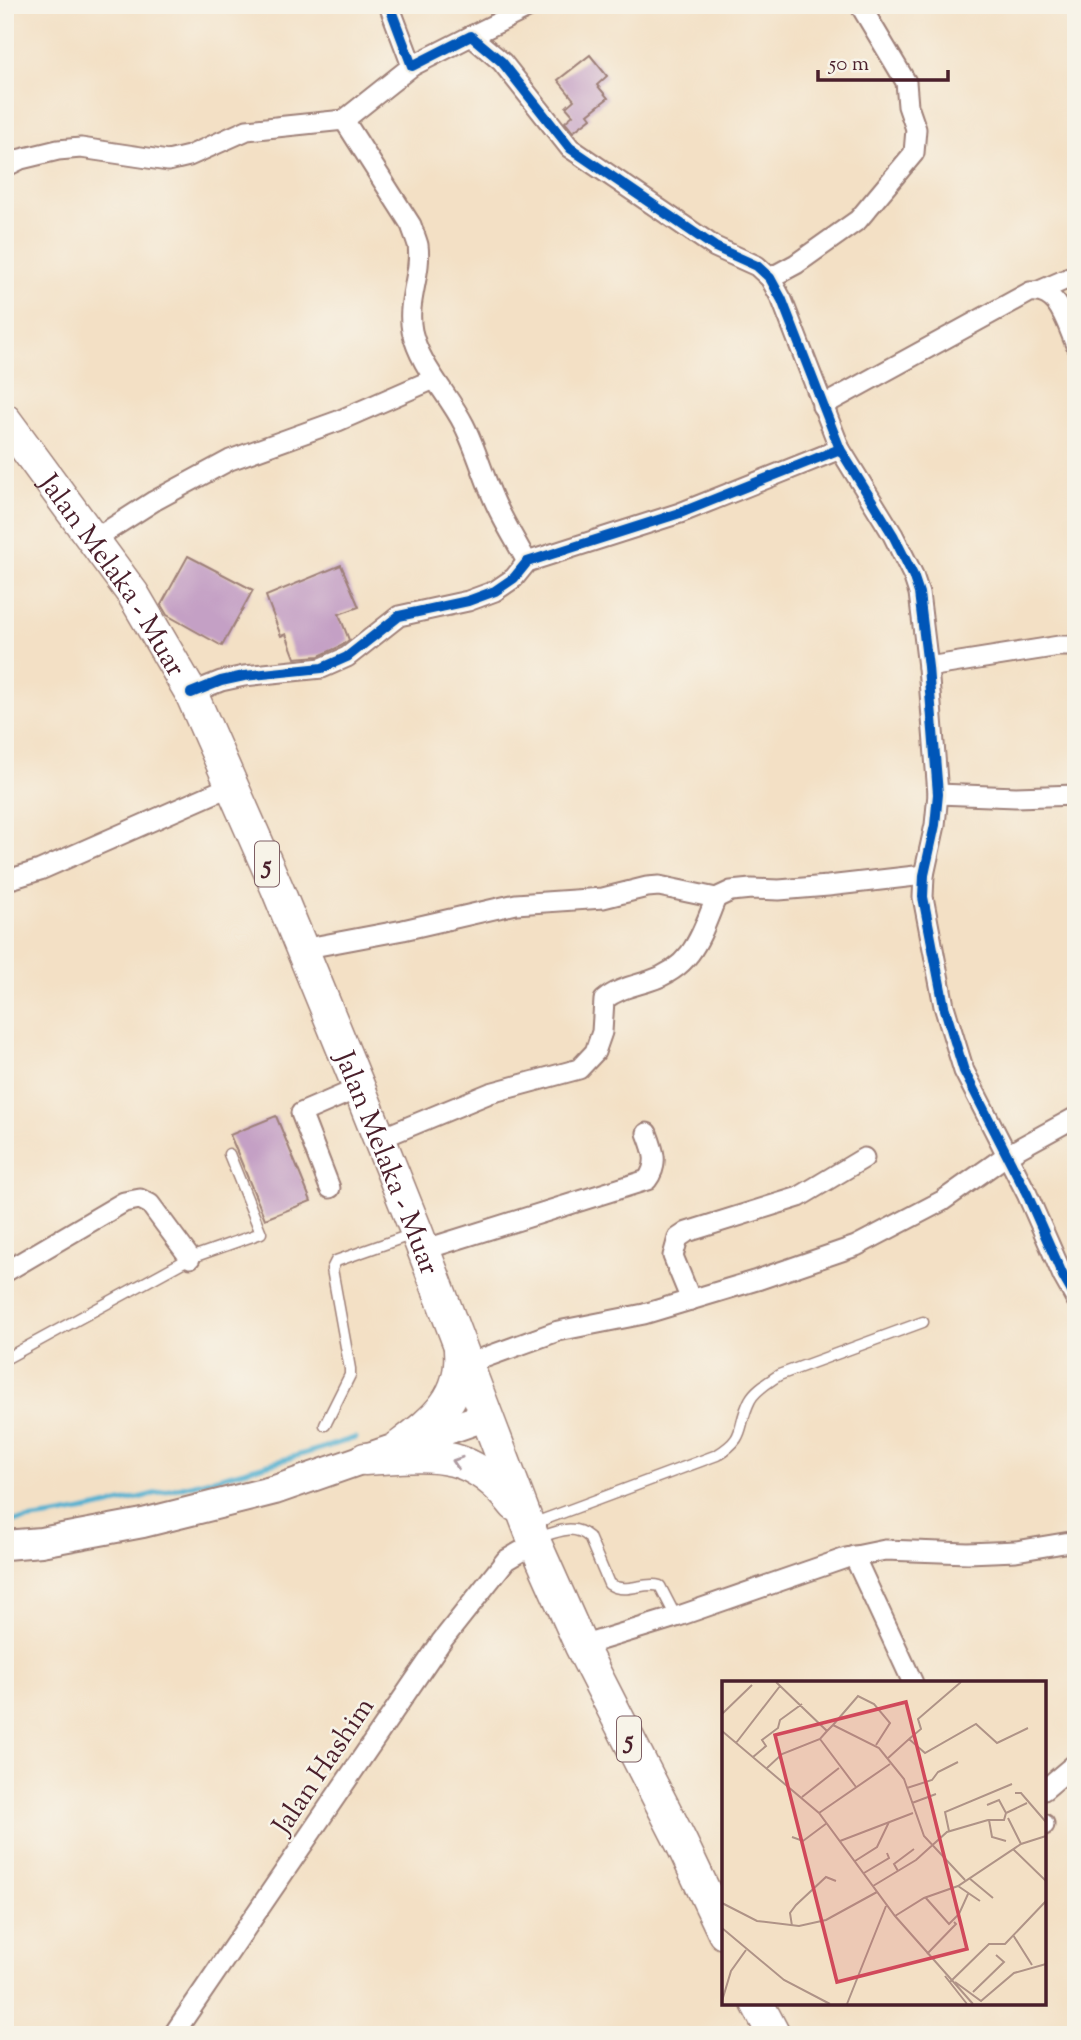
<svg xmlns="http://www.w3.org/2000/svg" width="1081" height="2040" font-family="'Sorts Mill Goudy',serif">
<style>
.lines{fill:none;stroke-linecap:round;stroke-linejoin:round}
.stream{stroke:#51b0d0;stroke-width:5}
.building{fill:#c4a0c5}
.service-casing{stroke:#9e8078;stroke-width:13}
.minor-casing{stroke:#9e8078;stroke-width:23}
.secondary-casing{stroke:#9e8078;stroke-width:32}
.primary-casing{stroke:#9e8078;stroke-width:35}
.service{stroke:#fff;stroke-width:10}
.minor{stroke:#fff;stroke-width:19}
.secondary{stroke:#fff;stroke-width:28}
.primary{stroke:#fff;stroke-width:32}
.cycleway-casing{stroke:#f7f3e8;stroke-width:15}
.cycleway{stroke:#0057b8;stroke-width:10}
.oneway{stroke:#ae9aa0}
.labels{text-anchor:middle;stroke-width:5;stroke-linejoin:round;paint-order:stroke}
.shield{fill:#f7f3e8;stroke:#7e5f64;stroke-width:2}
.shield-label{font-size:26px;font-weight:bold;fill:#4a1f2b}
.street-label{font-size:28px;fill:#4a1f2b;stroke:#f7f3e8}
.inset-road{fill:none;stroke:#af9387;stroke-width:2}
.view{fill:#d1495b;fill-opacity:0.15;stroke:#d1495b;stroke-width:3.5}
.inset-edge{fill:none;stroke:#4a1f2b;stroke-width:3.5}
</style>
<rect width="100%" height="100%" fill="#f7f3e8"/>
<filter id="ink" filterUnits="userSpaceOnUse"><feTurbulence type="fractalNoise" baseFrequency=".0143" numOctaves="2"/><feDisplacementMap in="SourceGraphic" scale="14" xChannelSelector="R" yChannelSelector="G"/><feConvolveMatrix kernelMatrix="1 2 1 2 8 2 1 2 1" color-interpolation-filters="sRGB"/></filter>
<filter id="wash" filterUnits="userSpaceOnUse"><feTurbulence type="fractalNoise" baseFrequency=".00686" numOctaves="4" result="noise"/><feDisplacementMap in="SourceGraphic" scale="28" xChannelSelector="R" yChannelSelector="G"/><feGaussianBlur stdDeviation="1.57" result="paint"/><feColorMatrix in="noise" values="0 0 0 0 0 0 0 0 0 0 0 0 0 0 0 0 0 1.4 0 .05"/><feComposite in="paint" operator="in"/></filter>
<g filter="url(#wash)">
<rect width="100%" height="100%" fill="#f3e0c5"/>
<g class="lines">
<path class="stream" d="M 5,1522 C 58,1518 107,1506 158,1493 C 225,1477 289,1459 355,1438"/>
</g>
<g id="blocks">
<g class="building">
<polygon points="590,55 607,76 597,85 608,98 588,114 591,118 573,132 565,122 573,115 566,107 574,100 558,80"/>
<polygon points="188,556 253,590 222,646 167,615 161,605"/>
<polygon points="341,565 359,607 339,614 349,640 341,646 319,656 295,658 286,634 281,636 266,596"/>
<polygon points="276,1116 311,1201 265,1219 230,1135"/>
</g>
</g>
</g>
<g filter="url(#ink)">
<use href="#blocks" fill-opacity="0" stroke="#9e8078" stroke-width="2"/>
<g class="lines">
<defs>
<g id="service">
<polyline points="5,1359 190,1258 261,1233 229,1154"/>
<polyline points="325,1425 350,1375 350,1369 332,1269 336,1261 413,1234"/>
<path d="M 532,1524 L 717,1455 C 748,1436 736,1428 750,1400 C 756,1389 769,1382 779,1375 L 923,1322"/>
<path d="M 538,1538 C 556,1532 573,1523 589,1537 L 609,1584 C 626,1595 643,1581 660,1586 L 676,1617"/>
</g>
<g id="minor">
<polyline points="389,5 412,66 471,36 502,62 570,148 715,247 757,266 770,278 782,300 840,449 893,535 913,575 919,593 928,667 938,794 935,825 924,875 923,897 944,1006 964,1071 1027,1194 1063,1276 1076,1299"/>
<polyline points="471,36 534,5"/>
<path d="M 344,120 L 411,225 C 413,231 416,238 418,245 C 422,274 406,301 412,331 C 420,367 448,393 464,425 C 476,449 483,475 494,500 C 503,521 516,541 527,562"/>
<polyline points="5,167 21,159 58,150 81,148 168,161 189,156 247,130 344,120 412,66"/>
<polyline points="770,278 796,264 858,220 914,153 916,129 908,106 906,82 860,5"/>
<polyline points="1039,291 1076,275"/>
<path d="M 822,406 L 1030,292 C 1059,288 1066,323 1076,345"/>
<polyline points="93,540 154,501 230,460 338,421 434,379"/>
<polyline points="928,667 1059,646 1076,646"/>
<polyline points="191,693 221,681 244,676 322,668 347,657 399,616 468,601 495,591 514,578 527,562 680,513 840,449"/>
<polyline points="938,794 1016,797 1076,795"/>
<polyline points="5,878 14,878 40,870 233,785"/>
<polyline points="302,949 403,930 516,904 603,898 647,887 659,886 716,898 731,891 751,889 779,890 828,886 924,875"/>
<path d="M 379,1139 L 490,1093 L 579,1069 L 595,1052 L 602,1032 L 604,1000 C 617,989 633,986 649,981 C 693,967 700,937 716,898"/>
<polyline points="330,1188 301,1113 359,1088"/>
<path d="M 423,1250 L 647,1180 C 659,1164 654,1151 647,1133"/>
<polyline points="5,1272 124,1202 140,1199 150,1204 190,1258"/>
<polyline points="691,1300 673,1256 678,1238 687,1232 799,1197 864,1158"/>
<polyline points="467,1364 558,1331 644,1314 757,1280 856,1246 942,1201 1007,1155 1076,1117"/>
<polyline points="854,1556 913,1683"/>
<polyline points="581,1646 676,1617 846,1558 885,1550 968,1553 1016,1551 1076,1541"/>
<polyline points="1044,1790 1076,1763"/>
<polyline points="1044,1824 1044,1825"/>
<polyline points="173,2035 441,1642 506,1560 535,1543"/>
</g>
<polyline id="secondary" points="5,1545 41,1542 143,1523 275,1490 487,1416"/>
<g id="primary">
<path id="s1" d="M 5,420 L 133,594 L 191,693 L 277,888 L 359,1088 L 417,1233 L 535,1543 L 581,1646 L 681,1842 L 724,1933"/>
<path d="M 399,1447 C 434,1420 464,1398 460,1350"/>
<path d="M 365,1459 C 431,1455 470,1447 515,1505"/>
<polyline points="757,2003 774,2035"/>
</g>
</defs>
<use href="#service" class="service-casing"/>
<use href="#minor" class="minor-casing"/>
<use href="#secondary" class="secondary-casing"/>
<use href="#primary" class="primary-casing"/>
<use href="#service" class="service"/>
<use href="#minor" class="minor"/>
<use href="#secondary" class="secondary"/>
<use href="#primary" class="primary"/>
<defs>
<g id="cycleway">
<polyline points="389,5 412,66 471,36 502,62 570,148 715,247 757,266 770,278 782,300 840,449 893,535 913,575 919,593 928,667 938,794 935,825 924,875 923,897 944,1006 964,1071 1027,1194 1063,1276 1076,1299"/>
<polyline points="191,693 221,681 244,676 322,668 347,657 399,616 468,601 495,591 514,578 527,562 680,513 840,449"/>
</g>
</defs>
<use href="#cycleway" class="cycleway-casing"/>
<use href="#cycleway" class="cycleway"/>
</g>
<defs><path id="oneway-chevron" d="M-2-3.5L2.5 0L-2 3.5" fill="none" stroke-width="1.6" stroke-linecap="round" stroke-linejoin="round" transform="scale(1.75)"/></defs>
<use class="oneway" href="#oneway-chevron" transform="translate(457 1462) rotate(-162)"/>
</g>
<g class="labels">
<g class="shield">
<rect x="255" y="841.5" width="24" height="45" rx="5"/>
<rect x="617" y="1716.5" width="24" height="45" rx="5"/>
</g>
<g class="shield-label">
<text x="267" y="873">5</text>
<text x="629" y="1748">5</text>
</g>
<g class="street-label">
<text dy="10" stroke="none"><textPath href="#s1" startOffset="189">Jalan Melaka - Muar</textPath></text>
<text dy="10" stroke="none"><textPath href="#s1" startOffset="840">Jalan Melaka - Muar</textPath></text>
<text transform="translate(322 1765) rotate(-56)" y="10">Jalan Hashim</text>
</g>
</g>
<g transform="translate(722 1681)">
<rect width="324" height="324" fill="#f3e0c5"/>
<path class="inset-road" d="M 54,1 L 105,50 L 111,44 L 157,67 L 182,98 L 202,155 L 243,199M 0,33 L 30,4M 111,44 L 136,15 L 152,23 L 168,42 L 154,64M 0,50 L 97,132 L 173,235 L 251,323M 98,58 L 134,106M 187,58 L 199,48 L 196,38 L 239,1M 14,62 L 58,5M 31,76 L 44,65 L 40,59 L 56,47 L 58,39 L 80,23M 165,78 L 187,58 L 203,72 L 254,43 L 275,62 L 306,47M 45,87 L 60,73 L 98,58 L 105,50M 185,107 L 210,99 L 216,91 L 236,81M 293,112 L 299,112 L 324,141M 80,116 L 117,87M 190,122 L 214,113M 265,124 L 277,119 L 284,132M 97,132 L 168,83M 286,137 L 299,163M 227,150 L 223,131 L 290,103M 70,156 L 81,160 L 105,142M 118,160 L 191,132M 284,160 L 270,156 L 267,139 L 282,139 L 284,132 L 305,122M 291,168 L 324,200M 133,180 L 155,166 L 167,141M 176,190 L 172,183 L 192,168M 142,192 L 167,177 L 165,172M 247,197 L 271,217M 151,205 L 194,179 L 225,151 L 266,139M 236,205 L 258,220M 203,216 L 227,243 L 237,233 L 246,213M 0,222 L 35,240 L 77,245 L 104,239 L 155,211M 173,235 L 202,217 L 236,205 L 299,163 L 324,155M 70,245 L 68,232 L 74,224 L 104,196 L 114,200M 0,247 L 62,299 L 108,323M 291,254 L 310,284M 205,273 L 234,243 L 232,241M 223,295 L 245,323M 228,301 L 267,263 L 283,263 L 324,220M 233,301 L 259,320 L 292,292 L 324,283M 251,311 L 282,281 L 274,274M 0,320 L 9,290 L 24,269M 125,323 L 164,225"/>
<path class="view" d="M 184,21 L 245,268 L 115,301 L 53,54 Z"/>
<rect width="324" height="324" class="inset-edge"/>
</g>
<rect width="1081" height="2040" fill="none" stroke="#f7f3e8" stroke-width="28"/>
<path d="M818 70v10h130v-10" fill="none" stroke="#4a1f2b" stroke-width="3.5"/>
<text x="829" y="70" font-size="21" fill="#4a1f2b" stroke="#f7f3e8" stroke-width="5" paint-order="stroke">50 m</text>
</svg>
